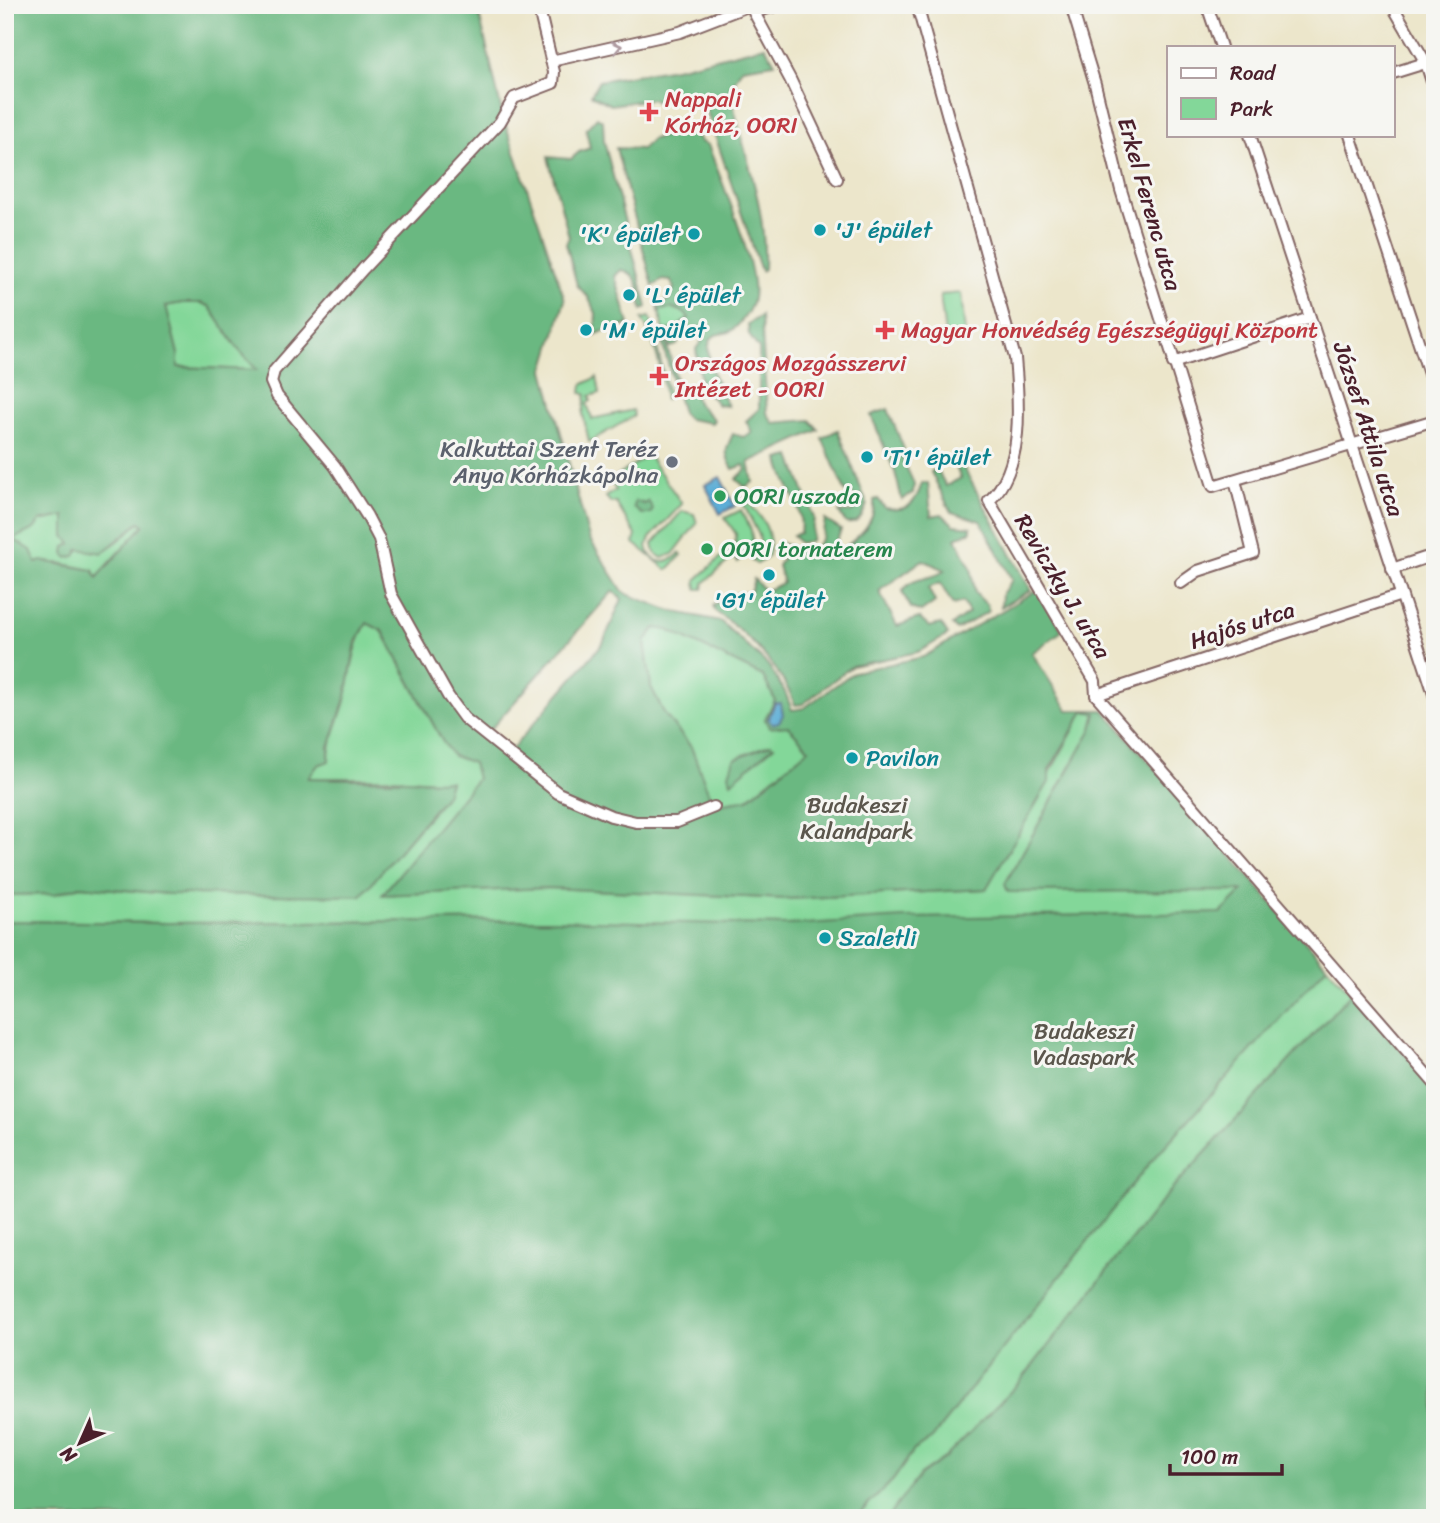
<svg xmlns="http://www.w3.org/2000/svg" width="1440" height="1523" font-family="Sriracha,sans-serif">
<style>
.green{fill:#83d799;stroke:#667b62;stroke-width:2}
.forest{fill:#6ab881;stroke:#5a6c56;stroke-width:2;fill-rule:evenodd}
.water{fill:#5badd6;stroke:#526680;stroke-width:2}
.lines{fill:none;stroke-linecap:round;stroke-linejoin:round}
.minor-casing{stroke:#836563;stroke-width:14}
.minor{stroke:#fff;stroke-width:10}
.oneway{stroke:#ae9aa0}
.health-dot{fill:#e0444e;stroke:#f6f6f2;stroke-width:2.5}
.culture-dot{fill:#0f9aa8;stroke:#f6f6f2;stroke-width:2.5}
.worship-dot{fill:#6b7280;stroke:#f6f6f2;stroke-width:2.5}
.leisure-dot{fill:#2e9e5b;stroke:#f6f6f2;stroke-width:2.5}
.labels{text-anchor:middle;stroke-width:6;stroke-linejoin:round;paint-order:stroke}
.health-label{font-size:23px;fill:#be3a42;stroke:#f6f6f2;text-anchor:start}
.street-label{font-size:23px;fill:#4a1f2b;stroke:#f6f6f2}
.culture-label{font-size:23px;fill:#0d838f;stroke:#f6f6f2;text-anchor:start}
.worship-label{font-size:23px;fill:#5b616d;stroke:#f6f6f2;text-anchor:end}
.leisure-label{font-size:23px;fill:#27864d;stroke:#f6f6f2;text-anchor:start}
.park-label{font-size:23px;fill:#5b564c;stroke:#f6f6f2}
</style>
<rect width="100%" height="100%" fill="#f6f6f2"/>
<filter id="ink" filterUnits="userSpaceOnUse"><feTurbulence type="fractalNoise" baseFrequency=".0143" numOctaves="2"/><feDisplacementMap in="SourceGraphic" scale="14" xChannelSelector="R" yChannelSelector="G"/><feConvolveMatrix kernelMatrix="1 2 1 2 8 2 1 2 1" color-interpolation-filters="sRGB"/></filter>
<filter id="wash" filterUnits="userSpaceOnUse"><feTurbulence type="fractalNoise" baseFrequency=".00686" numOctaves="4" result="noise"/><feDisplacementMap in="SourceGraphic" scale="28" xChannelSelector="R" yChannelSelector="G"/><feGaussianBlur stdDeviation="1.57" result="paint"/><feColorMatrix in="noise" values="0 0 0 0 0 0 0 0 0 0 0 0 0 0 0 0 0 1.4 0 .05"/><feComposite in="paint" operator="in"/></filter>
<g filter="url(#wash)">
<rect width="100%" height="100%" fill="#ece6cb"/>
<g class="green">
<polygon points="961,293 965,333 945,335 940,295"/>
<polygon points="182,303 201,303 209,306 238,349 258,370 177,367 178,354 166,306"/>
<polygon points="670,307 684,312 689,318 675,329 664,331 659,311"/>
<path d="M 650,317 L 668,393 L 665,401 C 662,372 656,343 642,319 Z"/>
<polygon points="597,377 600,393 590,396 591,401 587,403 592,419 633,410 634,416 589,442 583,414 586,394 581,393 582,385"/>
<path d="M 648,455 L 682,504 L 650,538 L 647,546 C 651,566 668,565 680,553 L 682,555 L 667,570 L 634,543 L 636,535 L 616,503 L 611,503 L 606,497 L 616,490 L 610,481 Z"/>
<path d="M 739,495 C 758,510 776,531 768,557 L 757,564 L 752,561 L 761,548 L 759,535 Z"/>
<polygon points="741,510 751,530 753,544 744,556 735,546 736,534 725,518"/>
<polygon points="682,511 694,514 697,523 673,554 662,558 655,553 653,544"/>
<path d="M 65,516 L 65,536 C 96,567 114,545 140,522 L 144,525 L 96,578 L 92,570 L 60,563 L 36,563 L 12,538 L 34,529 L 40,521 Z"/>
<polygon points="731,548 741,559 738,562 733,557 704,583 703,589 697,589 696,580"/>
<path d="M 367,623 L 382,631 L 443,742 L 473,763 L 478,779 L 383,895 L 547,888 L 786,899 L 986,889 L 1084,711 L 1096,713 L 1092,729 L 1005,884 L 1008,892 L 1244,890 L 1222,913 L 1192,914 L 1327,966 L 1351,993 L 1165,1197 L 1019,1383 L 946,1457 L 920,1475 L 887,1518 L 855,1518 L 893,1480 L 914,1450 L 932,1438 L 1147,1166 L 546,920 L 167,923 L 5,921 L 5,895 L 55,894 L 80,886 L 168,894 L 361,895 L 429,816 L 446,795 L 450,782 L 394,778 L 308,778 L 318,765 L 329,760 C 329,739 341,718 346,697 C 352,670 353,647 367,623 Z"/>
<polygon points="656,628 668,630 763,676 775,700 765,719 788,726 809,749 747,799 713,805 691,747 665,715 651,687 645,642"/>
</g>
<g class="forest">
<path d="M 5,5 L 477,5 L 503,117 L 565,300 L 544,370 L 589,538 L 624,593 L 671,611 L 720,621 L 768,665 L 785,692 L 792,710 L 804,708 L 854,672 L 923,657 L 1039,589 L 1062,631 L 1032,653 L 1068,710 L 1104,710 L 1327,966 L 1148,1165 L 932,1438 L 914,1450 L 893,1480 L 855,1518 L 5,1518 L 5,921 L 167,923 L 546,920 L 787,925 L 903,918 L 1221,913 L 1243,891 L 1008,892 L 1005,884 L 1092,729 L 1096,713 L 1084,711 L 1049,770 L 1049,782 L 986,889 L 786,899 L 547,888 L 382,895 L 477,779 L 473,763 L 453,756 L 443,742 L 383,631 L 367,623 L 356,642 L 346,696 L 329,747 L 329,761 L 318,765 L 308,778 L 450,781 L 446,795 L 361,896 L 168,894 L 80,886 L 55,894 L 5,895 ZM 182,303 L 201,303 L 209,306 L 238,349 L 257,370 L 178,367 L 178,354 L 166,306 ZM 65,516 L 65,536 L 71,544 L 65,547 L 64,554 L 68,558 L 75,556 L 79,549 L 102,553 L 140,522 L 144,525 L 97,578 L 93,570 L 42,561 L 36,563 L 31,550 L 13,539 L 34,529 L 40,521 ZM 613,591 L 622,599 L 603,643 L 512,749 L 488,732 ZM 655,628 L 668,630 L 763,676 L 775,700 L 765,719 L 769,728 L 788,726 L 809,749 L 748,799 L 713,805 L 691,747 L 665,715 L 651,687 L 645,642 Z"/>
<path d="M 765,46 L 775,63 L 742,68 L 730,89 C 742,153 767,202 764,269 L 761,271 L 706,109 C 691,91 678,97 656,102 L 652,99 L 611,105 L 591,95 L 599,81 L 680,67 Z"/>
<path d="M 597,117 L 603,121 L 604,141 L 647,307 L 642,310 C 639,293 641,273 621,270 L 615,276 L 629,324 C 618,330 607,328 595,335 L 596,313 L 588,297 L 577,285 L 566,243 L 569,237 L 548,157 L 571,159 L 579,152 L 590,148 L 586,129 Z"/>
<path d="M 692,129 L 701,142 L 708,145 C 721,181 758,264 753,298 C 752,309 739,327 729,332 C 725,334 717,333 714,336 C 698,348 721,393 728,406 L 718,405 L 701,384 L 696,349 L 704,338 L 702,327 L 682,335 L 677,345 L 670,347 L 664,331 L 675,329 L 689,318 C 680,307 671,306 659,311 L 658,307 L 670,298 L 674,288 L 671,281 L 663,280 L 653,286 L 616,148 L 642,149 L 652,139 Z"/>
<path d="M 761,316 L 767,413 L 773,423 L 810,420 L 819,430 L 749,462 L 753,482 L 745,487 L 736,479 L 746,470 L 744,465 L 733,469 C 724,454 725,450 733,434 L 743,437 L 752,432 L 746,421 L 759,409 L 759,349 L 749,335 L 748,324 Z"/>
<polygon points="666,342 677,383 694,393 697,403 714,420 712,423 688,419 682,413 662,343"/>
<polygon points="888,409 904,449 902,458 914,484 913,493 902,500 895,472 871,415"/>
<path d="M 838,430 L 867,504 C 863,515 859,525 846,523 L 839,512 L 852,512 L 857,507 L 857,497 L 845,491 L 822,438 Z"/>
<path d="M 791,456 L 814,518 L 811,541 L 799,543 L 793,535 L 800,533 C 805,504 783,486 779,459 Z"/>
<polygon points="961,463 1031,590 1001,607 1002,594 1012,580 981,521 951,512 931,472 936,468 946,486 961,478 955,465"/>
<path d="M 922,483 L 928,483 L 931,516 L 942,514 L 954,525 L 971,527 L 971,531 L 956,538 L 971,568 L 975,593 L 987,605 L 989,611 L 957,630 L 952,625 L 969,613 L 963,602 L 953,605 L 940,583 L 928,588 L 935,602 L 921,612 L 911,608 L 902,592 C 914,574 931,582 945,570 L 923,560 L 879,591 L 897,626 L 919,618 L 929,627 L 941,624 L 948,635 L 918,652 L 852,666 L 803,704 L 795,705 C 782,668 747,634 715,611 L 713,605 L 733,594 L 750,592 L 754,579 L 765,591 L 783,583 L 778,566 L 782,559 L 778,546 L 781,543 L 803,552 L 813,550 L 822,538 L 825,520 L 841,530 L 835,545 L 843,549 C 859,536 876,523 874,500 L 878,499 L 885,508 C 908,513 916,503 922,483 Z"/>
<polygon points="635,501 645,504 648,501 653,509 651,513 643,515 634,508"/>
<polygon points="771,744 774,746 731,782 729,774 734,759"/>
<polygon points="1351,993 1435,1087 1435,1518 887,1518 920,1475 946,1457 1019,1383 1165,1197"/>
</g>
<g class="water">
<polygon points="720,477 735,506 720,514 705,485"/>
<polygon points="775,703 781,703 783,715 779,722 772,724 768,719"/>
</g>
</g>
<g filter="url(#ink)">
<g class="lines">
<defs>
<g id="minor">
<polyline points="538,5 554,72 553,83 514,98 500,122 363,269 274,371 271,382 277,396 335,466 367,516 379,539 391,594 448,696 464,718 558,793 611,816 636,822 677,822 714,807"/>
<polyline points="750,5 790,79 837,179"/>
<path d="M 917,5 L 1015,358 C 1019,402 1025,467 989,501 L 1095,681 L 1096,695 L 1435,1084"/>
<polyline points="1071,5 1095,84 1121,190 1213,486 1435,420"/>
<polyline points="1207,5 1221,47"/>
<polyline points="1392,5 1426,63 1435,91"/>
<polyline points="755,12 778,5"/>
<polyline points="551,61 680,32 750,5"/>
<polyline points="1393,73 1435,60"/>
<polyline points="1250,135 1435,697"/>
<polyline points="1350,135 1435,392"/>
<polyline points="1173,363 1310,318"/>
<polyline points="1392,569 1425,558 1435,559"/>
<polyline points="1181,583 1198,571 1253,553 1235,480"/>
<polyline points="1096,695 1401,595"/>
</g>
</defs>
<use href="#minor" class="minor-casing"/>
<use href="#minor" class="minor"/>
</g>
<defs><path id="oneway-chevron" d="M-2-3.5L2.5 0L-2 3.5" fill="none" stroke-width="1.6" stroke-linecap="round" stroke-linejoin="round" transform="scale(1.75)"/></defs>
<use class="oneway" href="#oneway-chevron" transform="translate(617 47) rotate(-12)"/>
</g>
<g class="health-dot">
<path d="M645.5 101.5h7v7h7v7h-7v7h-7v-7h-7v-7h7z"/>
<path d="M881.5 319.5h7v7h7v7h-7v7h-7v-7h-7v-7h7z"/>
<path d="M655.5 365.5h7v7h7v7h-7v7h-7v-7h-7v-7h7z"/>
</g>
<g class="culture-dot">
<circle cx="820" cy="230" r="7"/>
<circle cx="694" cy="234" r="7"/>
<circle cx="629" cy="295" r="7"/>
<circle cx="586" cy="330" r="7"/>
<circle cx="867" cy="457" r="7"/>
<circle cx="769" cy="575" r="7"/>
<circle cx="852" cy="758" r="7"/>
<circle cx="825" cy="938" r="7"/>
</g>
<circle class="worship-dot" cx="672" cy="462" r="7"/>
<g class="leisure-dot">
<circle cx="720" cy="496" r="7"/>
<circle cx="707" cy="549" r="7"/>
</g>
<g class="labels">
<g class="health-label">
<text x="665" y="107">Nappali<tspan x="665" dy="26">Kórház, OORI</tspan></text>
<text x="901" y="338">Magyar Honvédség Egészségügyi Központ</text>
<text x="675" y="371">Országos Mozgásszervi<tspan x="675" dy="26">Intézet - OORI</tspan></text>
</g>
<g class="street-label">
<text transform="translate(1150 204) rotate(74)" y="8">Erkel Ferenc utca</text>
<text transform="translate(1369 429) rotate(72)" y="8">József Attila utca</text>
<text transform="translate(1063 586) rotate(59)" y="8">Reviczky J. utca</text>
<text transform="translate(1242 625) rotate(-18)" y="8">Hajós utca</text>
</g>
<g class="culture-label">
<text x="834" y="238">'J' épület</text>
<text x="680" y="242" text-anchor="end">'K' épület</text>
<text x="643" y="303">'L' épület</text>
<text x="600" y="338">'M' épület</text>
<text x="881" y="465">'T1' épület</text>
<text x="769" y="608" text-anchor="middle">'G1' épület</text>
<text x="866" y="766">Pavilon</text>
<text x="839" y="946">Szaletli</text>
</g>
<g class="worship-label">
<text x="658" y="457">Kalkuttai Szent Teréz<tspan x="658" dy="26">Anya Kórházkápolna</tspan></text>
</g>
<g class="leisure-label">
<text x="734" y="504">OORI uszoda</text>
<text x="721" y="557">OORI tornaterem</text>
</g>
<g class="park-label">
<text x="857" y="813">Budakeszi<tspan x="857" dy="26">Kalandpark</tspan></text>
<text x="1084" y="1039">Budakeszi<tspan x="1084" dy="26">Vadaspark</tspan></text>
</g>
</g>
<rect width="1440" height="1523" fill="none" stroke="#f6f6f2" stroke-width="28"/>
<rect x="1167" y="46" width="228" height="91" fill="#f6f6f2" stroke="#b1a0a2" stroke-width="2"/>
<rect x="1181" y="68" width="35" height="10" fill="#ffffff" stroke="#b1a0a2" stroke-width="2"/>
<text x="1230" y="80" font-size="21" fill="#4a1f2b">Road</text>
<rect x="1181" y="98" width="35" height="21" fill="#83d799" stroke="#b1a0a2" stroke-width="2"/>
<text x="1230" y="116" font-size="21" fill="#4a1f2b">Park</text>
<g transform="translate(80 1443) rotate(225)" stroke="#f6f6f2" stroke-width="5" paint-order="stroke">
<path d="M0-5L12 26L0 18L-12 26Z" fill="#4a1f2b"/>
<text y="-10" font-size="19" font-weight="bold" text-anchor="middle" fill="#4a1f2b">N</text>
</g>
<path d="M1170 1464v10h112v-10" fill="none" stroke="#4a1f2b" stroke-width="3.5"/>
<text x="1181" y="1464" font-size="21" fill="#4a1f2b" stroke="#f6f6f2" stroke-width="5" paint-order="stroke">100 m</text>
</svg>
